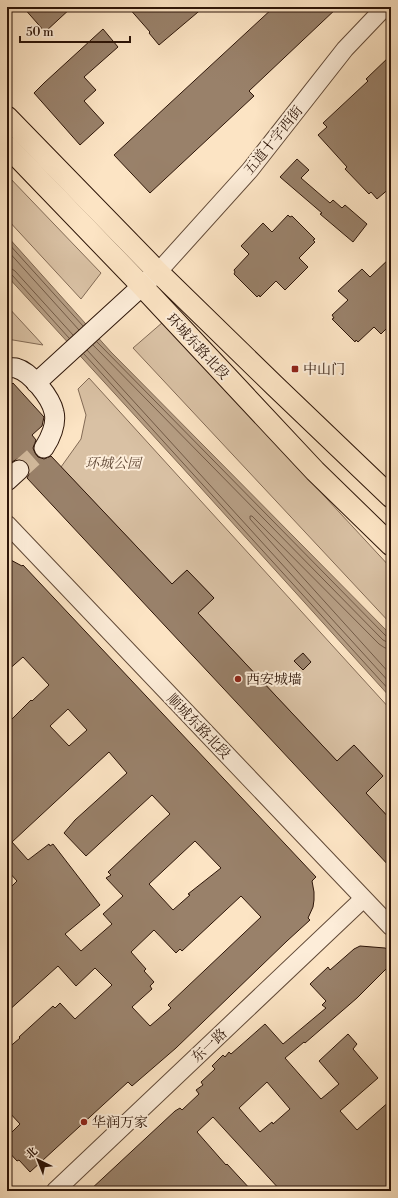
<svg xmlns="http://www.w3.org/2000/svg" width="398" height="1198" font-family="'Libre Bodoni','Noto Serif SC',serif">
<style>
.green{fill:#d9c1a4;stroke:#836b56}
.water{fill:#b69e84;stroke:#7f6752}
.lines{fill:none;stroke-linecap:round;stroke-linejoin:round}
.shore{stroke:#725a46;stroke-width:1}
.building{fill:#99816a;stroke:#2d1508;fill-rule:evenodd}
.secondary-tunnel{stroke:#d3bb9e;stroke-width:19;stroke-dasharray:19 10;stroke-linecap:butt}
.tertiary-casing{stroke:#614937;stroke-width:19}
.secondary-casing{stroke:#2d1508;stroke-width:21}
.primary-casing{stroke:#2d1508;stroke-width:23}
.tertiary{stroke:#fdedd9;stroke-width:17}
.secondary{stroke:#fdedd9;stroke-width:19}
.primary{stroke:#fce4c4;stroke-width:21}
.poi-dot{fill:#8f2418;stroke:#fdedd9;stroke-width:1.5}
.labels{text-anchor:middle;stroke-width:4;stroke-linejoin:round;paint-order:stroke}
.street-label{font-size:14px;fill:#2d1508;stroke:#fdedd9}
.poi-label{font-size:14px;fill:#2d1508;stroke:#fdedd9;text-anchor:start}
.park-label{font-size:14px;font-style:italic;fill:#614937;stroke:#fdedd9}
</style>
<rect width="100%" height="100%" fill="#fce4c4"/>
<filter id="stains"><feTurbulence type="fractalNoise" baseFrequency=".005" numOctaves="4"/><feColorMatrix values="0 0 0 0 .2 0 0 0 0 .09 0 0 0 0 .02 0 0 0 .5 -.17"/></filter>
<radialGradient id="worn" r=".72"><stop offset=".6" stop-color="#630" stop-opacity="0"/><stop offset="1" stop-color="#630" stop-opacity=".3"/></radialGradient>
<g class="green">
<polygon points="7,175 101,273 81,299 7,219"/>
<polygon points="7,306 43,345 7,339"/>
<polygon points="163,322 391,568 391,624 133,348"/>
<polygon points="89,378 391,710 391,820 366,793 383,776 354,745 337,761 198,613 214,598 187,570 172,584 61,467 81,439 86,415 78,389"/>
</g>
<polygon class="water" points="7,236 111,352 391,635 391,698 181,466 7,276"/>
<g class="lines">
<g class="shore">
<polyline points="7,242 83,326"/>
<polyline points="7,250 79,330"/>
<polyline points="7,269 12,269 15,271 73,335"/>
<polyline points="7,274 12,275 69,338"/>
<polyline points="97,342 386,636 391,637"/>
<polyline points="93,345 383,640 387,642 391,642"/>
<polyline points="87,350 391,684"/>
<polyline points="84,354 391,692"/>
<polyline points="391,648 385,648 379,644 252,516 250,516 250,519 391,675"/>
</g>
</g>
<g class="building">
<polygon points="23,7 72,7 45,32"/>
<polygon points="128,7 204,7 159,45 149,33 150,32"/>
<polygon points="274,7 338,7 249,91 254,96 150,193 114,155"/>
<polygon points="103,29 118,47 84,77 96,90 84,101 104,123 80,145 34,93 44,83"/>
<polygon points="391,55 391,187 377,199 371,192 369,194 345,169 347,167 318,135 327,127 323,123 368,81 366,79"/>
<polygon points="297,159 309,170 301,178 330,203 333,200 342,208 345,205 367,224 353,242 320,214 322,213 280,177"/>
<polygon points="288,215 290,217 292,216 315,239 313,240 315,242 299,258 308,267 285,290 276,281 260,297 259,295 257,297 234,274 235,272 234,270 249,254 241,246 263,223 272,232"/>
<polygon points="391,257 391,324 381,334 374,327 358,342 356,340 355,342 332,319 334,318 332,315 348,300 338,291 362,269 370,277"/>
<polygon points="13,383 44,417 42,426 32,435 36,440 33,448 35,453 38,457 44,459 51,456 172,584 187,570 214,598 198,613 337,761 354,745 383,776 366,793 391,820 391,868 27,478 29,474 30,468 27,462 23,460 17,459 12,462 7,456 7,389"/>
<path d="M 7,558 L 22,566 L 23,565 L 316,877 L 312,881 L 314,892 L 314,900 L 313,907 L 308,918 L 310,920 L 287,941 L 176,1048 L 132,1086 L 128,1082 L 30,1172 L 19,1160 L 17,1161 L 7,1150 L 7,1137 L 20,1124 L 7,1110 L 7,1049 L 20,1038 L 19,1037 L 53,1006 L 55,1008 L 60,1003 L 75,1019 L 112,985 L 95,968 L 76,986 L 58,966 L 7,1012 L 7,891 L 17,881 L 7,870 L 7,724 L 31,700 L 32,701 L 49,685 L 23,657 L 7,671 ZM 68,709 L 87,730 L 69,746 L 50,726 ZM 109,752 L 127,773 L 75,820 L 64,833 L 86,856 L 152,795 L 170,814 L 144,838 L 108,872 L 111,875 L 106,878 L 123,896 L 103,914 L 112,924 L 81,951 L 65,934 L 100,905 L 53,844 L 50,846 L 49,844 L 28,860 L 12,842 ZM 195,841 L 221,868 L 188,894 L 190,895 L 173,910 L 149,884 ZM 241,896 L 261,917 L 168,1005 L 171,1008 L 150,1026 L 132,1007 L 152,989 L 150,986 L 154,982 L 144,971 L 146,969 L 131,952 L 154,930 L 176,953 L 180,949 L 182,951 Z"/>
<polygon points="303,653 311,662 303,670 294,661"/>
<path d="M 360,946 L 385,948 L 391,951 L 391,964 L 357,998 L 305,1043 L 304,1042 L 285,1058 L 321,1099 L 339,1084 L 319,1061 L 348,1034 L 357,1044 L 353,1049 L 378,1078 L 340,1111 L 357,1130 L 391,1100 L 391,1188 L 387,1191 L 281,1191 L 213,1117 L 197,1132 L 226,1165 L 227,1164 L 252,1191 L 89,1191 L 175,1111 L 180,1108 L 182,1110 L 199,1094 L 196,1090 L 203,1085 L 201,1082 L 215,1069 L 212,1066 L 223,1055 L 225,1057 L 229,1052 L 231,1054 L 265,1024 L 283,1044 L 326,1008 L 322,1005 L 326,1001 L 310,984 L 328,967 L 330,970 L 354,949 ZM 267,1082 L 290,1109 L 273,1124 L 272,1122 L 260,1132 L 239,1108 Z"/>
</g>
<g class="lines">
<polyline class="secondary-tunnel" points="19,470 44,448"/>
<defs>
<g id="tertiary">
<polyline points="158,272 250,170 345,49 385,7"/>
<polyline points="7,524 391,927"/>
<polyline points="55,1191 363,899"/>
</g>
<g id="secondary">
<path d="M 7,368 C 10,368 14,367 16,368 C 31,372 51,398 54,412 C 57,424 50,439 44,448"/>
<polyline points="36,383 154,275"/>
<polyline points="7,481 19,470"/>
</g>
<g id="primary">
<polyline points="7,117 158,272 275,386 391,497"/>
<polyline points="7,146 142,286 315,471 391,545"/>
</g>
</defs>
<use href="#tertiary" class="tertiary-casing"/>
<use href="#secondary" class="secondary-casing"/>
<use href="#primary" class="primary-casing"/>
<use href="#tertiary" class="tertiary"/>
<use href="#secondary" class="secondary"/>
<use href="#primary" class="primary"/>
</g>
<g class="poi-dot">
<rect x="291" y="365" width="8" height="8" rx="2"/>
<circle cx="238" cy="679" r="4"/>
<circle cx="84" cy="1122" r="4"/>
</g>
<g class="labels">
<g class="street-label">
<text transform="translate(273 140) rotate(-51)" y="5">五道十字西街</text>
<text transform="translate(198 346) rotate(47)" y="5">环城东路北段</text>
<text transform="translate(199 726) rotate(46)" y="5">顺城东路北段</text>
<text transform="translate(209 1045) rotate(-43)" y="5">东一路</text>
</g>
<g class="poi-label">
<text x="303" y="374">中山门</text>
<text x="246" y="684">西安城墙</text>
<text x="92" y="1127">华润万家</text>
</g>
<g class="park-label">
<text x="113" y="468">环城公园</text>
</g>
</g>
<rect width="398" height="1198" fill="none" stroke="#fce4c4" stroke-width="24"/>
<rect x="8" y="8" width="382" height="1182" fill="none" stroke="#2d1508" stroke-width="2"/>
<rect x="12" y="12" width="374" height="1174" fill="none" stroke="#2d1508"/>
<g transform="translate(38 1160) rotate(317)" stroke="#fdedd9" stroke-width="3" paint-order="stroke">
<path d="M0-3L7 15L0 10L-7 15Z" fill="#2d1508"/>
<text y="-6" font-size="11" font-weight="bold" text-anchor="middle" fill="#2d1508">北</text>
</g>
<path d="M20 36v6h110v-6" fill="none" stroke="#2d1508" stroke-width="2"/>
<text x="26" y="36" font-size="12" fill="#2d1508" stroke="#fdedd9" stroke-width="3" paint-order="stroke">50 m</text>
<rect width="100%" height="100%" filter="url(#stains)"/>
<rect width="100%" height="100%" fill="url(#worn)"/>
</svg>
